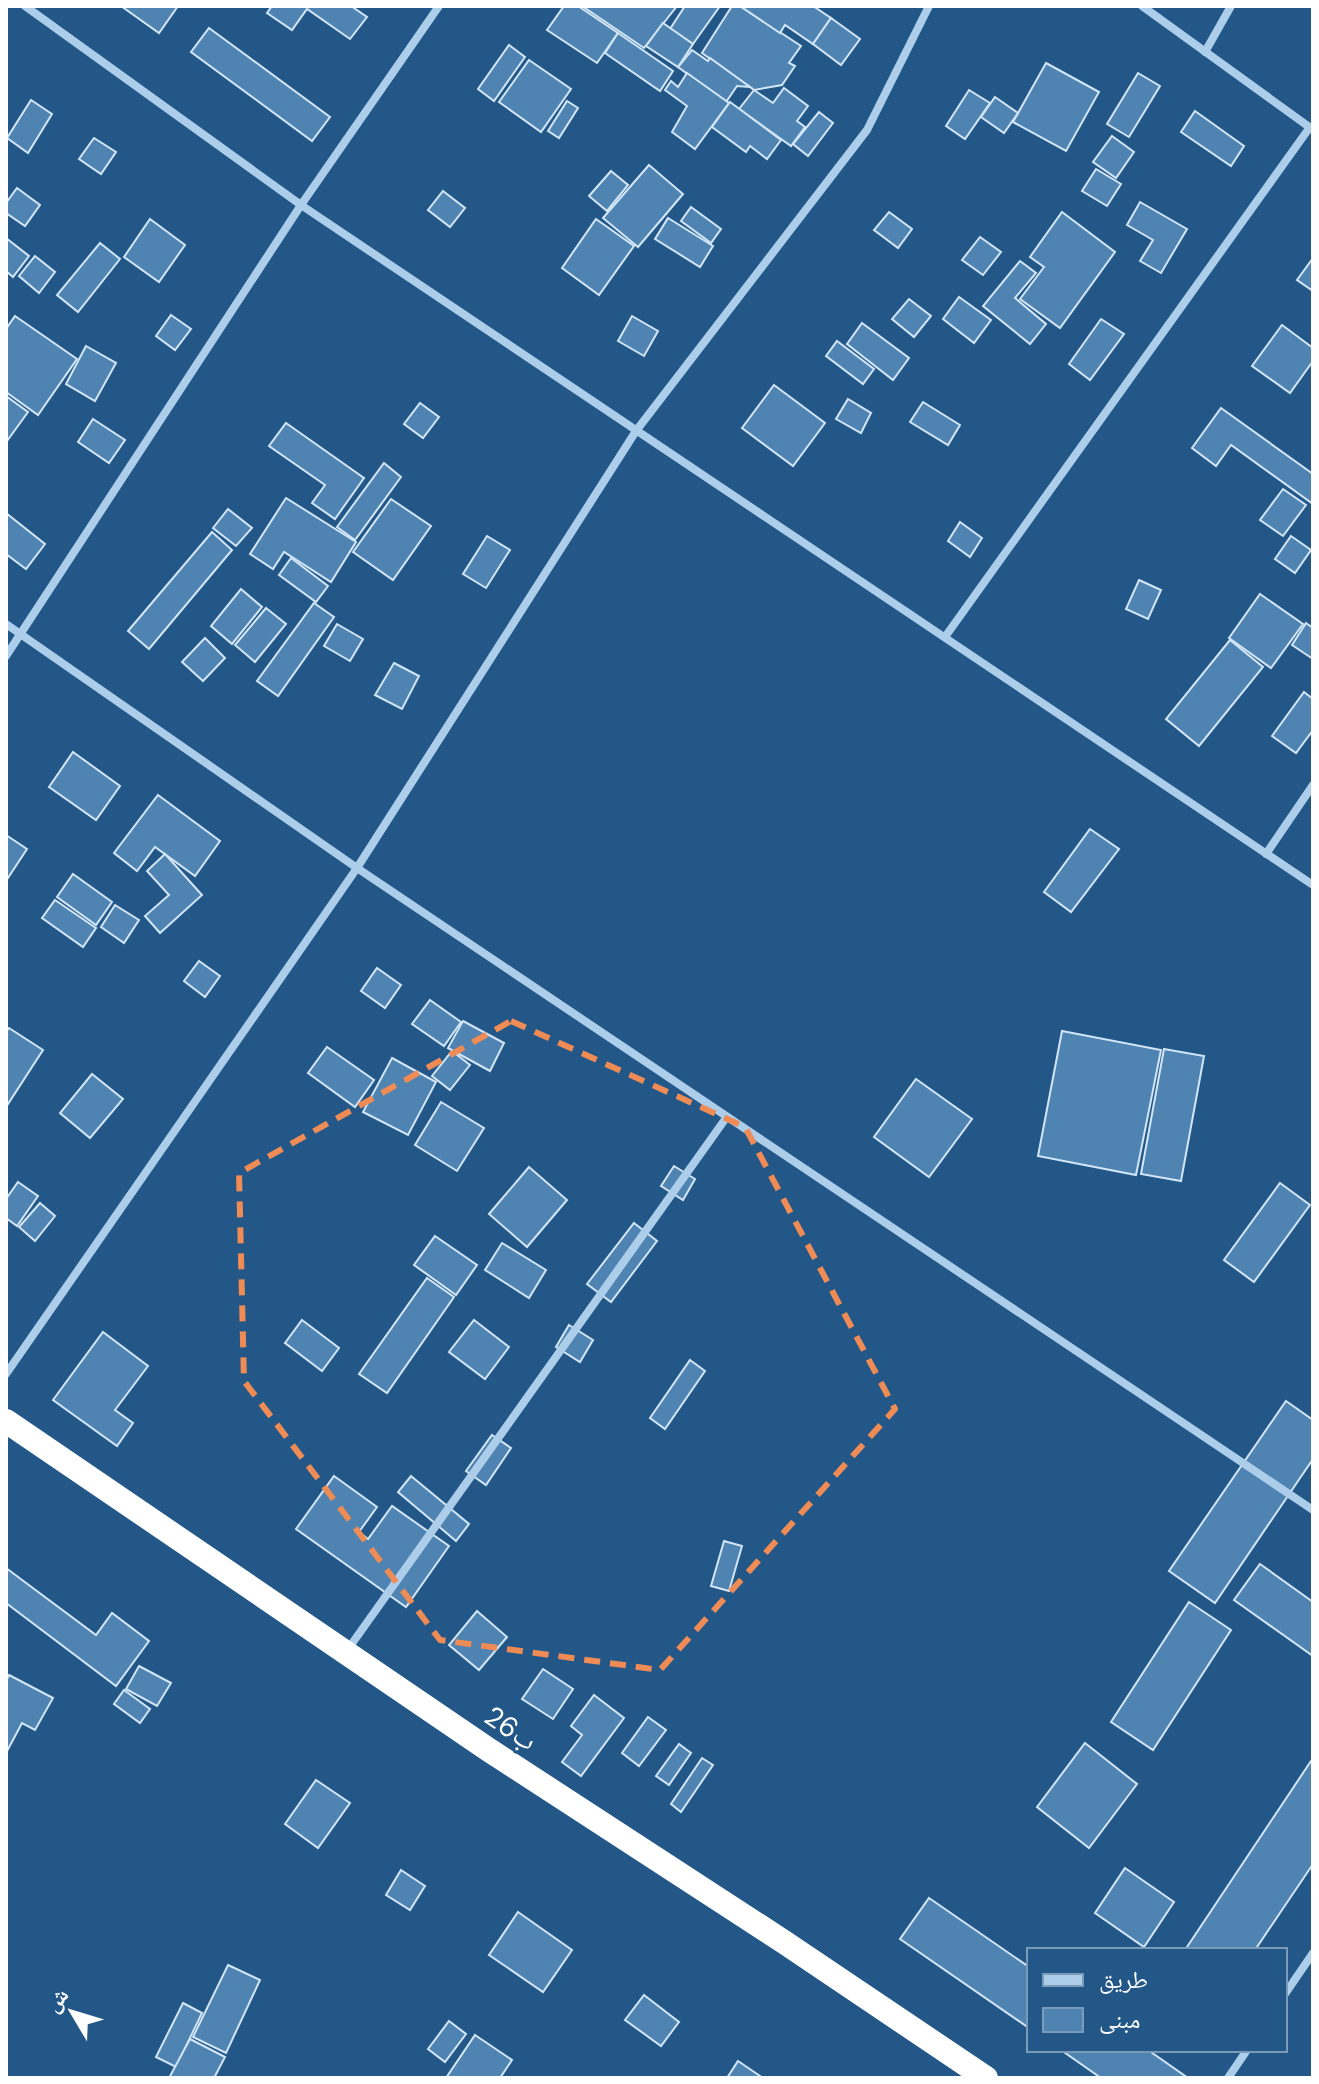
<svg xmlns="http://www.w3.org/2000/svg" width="1319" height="2084" font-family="'DM Sans','Noto Naskh Arabic',sans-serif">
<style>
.building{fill:#4f83b2;stroke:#d2e6f7;stroke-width:2}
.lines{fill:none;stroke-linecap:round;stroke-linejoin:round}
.street{stroke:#adceea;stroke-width:8}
.highway{stroke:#fff;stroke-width:24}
.marked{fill:none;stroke:#ef8b55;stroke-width:6;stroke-dasharray:16 10;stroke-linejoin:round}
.labels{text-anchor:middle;stroke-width:6;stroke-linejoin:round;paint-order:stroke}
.street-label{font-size:28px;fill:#fff;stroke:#225788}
</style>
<rect width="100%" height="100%" fill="#225788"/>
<g class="building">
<polygon points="121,6 178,6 159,33"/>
<polygon points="272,6 351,6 367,17 350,39 307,9 292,30 267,13"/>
<polygon points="564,6 578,6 618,33 597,63 547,30"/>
<polygon points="582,6 677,6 644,48"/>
<polygon points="685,6 720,6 693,44 670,29"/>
<polygon points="732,6 740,6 801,46 789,63 795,66 782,85 754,90 702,53"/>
<polygon points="740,6 813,6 831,18 813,44 785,25 780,33"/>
<polygon points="831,18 860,39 841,65 813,44"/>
<polygon points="663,23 693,44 678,67 646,46"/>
<polygon points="209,28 330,117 312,141 191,52"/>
<polygon points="618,33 673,71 660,91 605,53"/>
<polygon points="509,45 525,57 494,101 478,89"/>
<polygon points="692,50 708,61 710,58 750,87 737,86 726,102 678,67"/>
<polygon points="529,60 571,89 541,132 499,102"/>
<polygon points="1046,63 1099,92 1066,151 1013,122"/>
<polygon points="687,73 729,103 695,149 672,132 687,106 665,90 671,81 678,87"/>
<polygon points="1138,73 1160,86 1129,137 1107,124"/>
<polygon points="784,88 808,106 797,121 805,127 791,146 739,109 754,90 773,103"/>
<polygon points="969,90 990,103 965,139 946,126"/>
<polygon points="995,97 1018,113 1004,133 981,117"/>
<polygon points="31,100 52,114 28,153 7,138"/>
<polygon points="567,101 578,108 559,138 548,131"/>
<polygon points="730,102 781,140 767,159 750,146 746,152 712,127"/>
<polygon points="1195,111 1244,146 1231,166 1181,132"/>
<polygon points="819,112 833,123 808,156 793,144"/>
<polygon points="1112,136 1134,152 1116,178 1093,162"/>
<polygon points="94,138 116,152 101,174 79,159"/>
<polygon points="649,165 683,194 638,247 603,218"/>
<polygon points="1096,169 1121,184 1107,206 1082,191"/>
<polygon points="611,171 628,185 607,211 589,196"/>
<polygon points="17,188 40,205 25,226 6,213 6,203"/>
<polygon points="443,191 465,208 450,227 428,210"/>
<polygon points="1140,202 1187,229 1161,273 1140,261 1153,240 1127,225"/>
<polygon points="691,207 721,229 711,243 681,221"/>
<polygon points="889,212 912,229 898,248 874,230"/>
<polygon points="1062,212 1115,252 1060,328 1020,299 1044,267 1030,257"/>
<polygon points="668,218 713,246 700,267 655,239"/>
<polygon points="150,219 185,245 159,282 124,257"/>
<polygon points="596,219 634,246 599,295 562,268"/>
<polygon points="980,237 1001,252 983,275 962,260"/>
<polygon points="6,238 29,256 13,277 6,271"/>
<polygon points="100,243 120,259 78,312 57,295"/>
<polygon points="35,256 55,272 39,293 19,276"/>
<polygon points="1313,258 1313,291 1297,280"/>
<polygon points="1020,261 1036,273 1015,298 1046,324 1030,344 983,306"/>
<polygon points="959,297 991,320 974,343 943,319"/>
<polygon points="909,299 931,316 914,337 892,319"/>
<polygon points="171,315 191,329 175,350 156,336"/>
<polygon points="15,316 77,359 38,415 6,392 6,329"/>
<polygon points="632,316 658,331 644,356 618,341"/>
<polygon points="1101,319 1124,334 1090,380 1069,364"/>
<polygon points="862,323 909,358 893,380 847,344"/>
<polygon points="1282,325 1313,348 1313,361 1290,393 1252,366"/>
<polygon points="837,341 874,369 863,384 826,356"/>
<polygon points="86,346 116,363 95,401 66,384"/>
<polygon points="774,385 825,423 793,466 742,428"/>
<polygon points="6,396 28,412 7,441 6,440"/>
<polygon points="848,399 871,413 861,433 836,419"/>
<polygon points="923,402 960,425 948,445 910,422"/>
<polygon points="420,403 439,417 423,438 404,424"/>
<polygon points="1221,408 1313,474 1313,504 1231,445 1216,466 1192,448"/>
<polygon points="93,419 125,440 109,463 78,442"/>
<polygon points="286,423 364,478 335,519 312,503 325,485 269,446"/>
<polygon points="384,463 401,477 355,540 337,527"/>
<polygon points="1283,489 1306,505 1283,536 1260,520"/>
<polygon points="286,498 356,542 331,582 284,552 273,569 250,554"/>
<polygon points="391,499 431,526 393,580 353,552"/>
<polygon points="228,509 252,528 236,546 213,528"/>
<polygon points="6,513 45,544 26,569 6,554"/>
<polygon points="960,522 982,538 970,557 948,541"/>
<polygon points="212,532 232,550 149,649 128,631"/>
<polygon points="487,536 510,550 486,588 463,574"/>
<polygon points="1291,536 1311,550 1295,573 1275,559"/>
<polygon points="291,558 328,586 316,602 279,575"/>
<polygon points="1139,580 1161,590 1148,619 1126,609"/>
<polygon points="241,589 262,607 232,644 211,626"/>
<polygon points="1260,594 1303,624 1271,668 1229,638"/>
<polygon points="314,603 334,617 278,696 257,681"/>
<polygon points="266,608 286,624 255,662 235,645"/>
<polygon points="1306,623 1313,628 1313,659 1292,645"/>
<polygon points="337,624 363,639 350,661 324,646"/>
<polygon points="205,638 225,658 203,681 182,662"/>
<polygon points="1230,640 1263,667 1199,746 1166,719"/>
<polygon points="394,663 419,676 402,709 375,695"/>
<polygon points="1304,692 1313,699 1313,730 1296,753 1272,736"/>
<polygon points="73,752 120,786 96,820 49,787"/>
<polygon points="158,795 220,841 195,876 155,847 137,871 114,853"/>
<polygon points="1090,829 1119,849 1071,912 1044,892"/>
<polygon points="6,835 27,849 6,881"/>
<polygon points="165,854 202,895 160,933 145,916 169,895 147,871"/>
<polygon points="73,874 112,902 96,925 57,897"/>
<polygon points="55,900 96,928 83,947 42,918"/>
<polygon points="115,905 139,920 124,943 101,927"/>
<polygon points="199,961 220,976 205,997 184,981"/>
<polygon points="377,968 401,985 385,1008 361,991"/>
<polygon points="430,1000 461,1022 444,1046 412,1024"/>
<polygon points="463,1021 504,1043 490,1071 448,1048"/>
<polygon points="9,1028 43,1050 6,1107 6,1032"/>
<polygon points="1062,1031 1161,1050 1136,1175 1038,1156"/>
<polygon points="327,1047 374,1080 355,1107 308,1073"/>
<polygon points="1164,1049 1204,1056 1181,1181 1141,1174"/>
<polygon points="452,1051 470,1065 450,1090 432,1076"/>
<polygon points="392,1058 436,1082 408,1135 363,1112"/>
<polygon points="92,1074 123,1099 90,1138 60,1113"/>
<polygon points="916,1079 972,1119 929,1177 874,1137"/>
<polygon points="441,1102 484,1128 457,1171 415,1145"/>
<polygon points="674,1166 695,1179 683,1200 661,1186"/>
<polygon points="529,1167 567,1200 527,1247 489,1214"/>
<polygon points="18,1182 38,1196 17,1226 6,1218 6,1199"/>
<polygon points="1280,1183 1310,1205 1254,1282 1224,1260"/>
<polygon points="40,1203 55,1216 35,1241 19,1227"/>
<polygon points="634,1223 657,1241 611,1302 587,1284"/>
<polygon points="435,1236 477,1265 456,1295 414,1265"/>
<polygon points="502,1243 546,1270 529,1298 485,1270"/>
<polygon points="427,1278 454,1297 387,1393 359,1374"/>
<polygon points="302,1320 339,1348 322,1371 285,1343"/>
<polygon points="474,1320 509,1347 485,1379 449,1352"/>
<polygon points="569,1325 593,1340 580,1362 556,1347"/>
<polygon points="103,1332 148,1366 115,1410 133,1423 117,1446 53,1400"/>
<polygon points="690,1360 705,1371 665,1429 650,1418"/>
<polygon points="1286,1401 1313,1420 1313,1459 1215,1603 1169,1571"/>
<polygon points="492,1435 511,1448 486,1485 466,1471"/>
<polygon points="334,1476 377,1507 359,1532 368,1539 392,1506 449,1546 406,1607 296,1529"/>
<polygon points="411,1476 469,1524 456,1541 398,1492"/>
<polygon points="724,1541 742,1546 729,1591 711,1586"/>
<polygon points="1260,1564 1313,1602 1313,1656 1234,1600"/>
<polygon points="6,1568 96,1635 112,1613 149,1641 116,1686 6,1603"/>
<polygon points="1189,1602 1231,1630 1153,1750 1111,1722"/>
<polygon points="477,1611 507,1637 479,1670 449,1645"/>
<polygon points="139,1666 171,1683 157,1706 126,1689"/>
<polygon points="543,1669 573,1689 553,1719 522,1699"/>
<polygon points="9,1675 53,1698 35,1730 22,1723 6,1753 6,1681"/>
<polygon points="124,1690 150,1709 140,1723 114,1704"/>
<polygon points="594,1695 624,1718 581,1776 562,1762 582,1735 571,1726"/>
<polygon points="648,1717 666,1730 639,1766 622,1753"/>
<polygon points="1085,1743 1137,1784 1089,1848 1037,1807"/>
<polygon points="679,1744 691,1753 669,1785 656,1776"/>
<polygon points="702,1758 713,1765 681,1812 671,1804"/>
<polygon points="1313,1758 1313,1864 1255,1950 1185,1950"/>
<polygon points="316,1780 350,1803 318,1848 285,1824"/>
<polygon points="1125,1868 1174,1902 1144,1947 1095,1913"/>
<polygon points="401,1870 425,1886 410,1910 386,1895"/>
<polygon points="929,1898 1029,1967 1029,2028 900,1939"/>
<polygon points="518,1912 572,1950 543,1992 489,1955"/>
<polygon points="228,1965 260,1980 226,2053 193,2037"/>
<polygon points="644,1995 679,2022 661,2046 625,2020"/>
<polygon points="183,2003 202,2013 176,2067 156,2057"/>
<polygon points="449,2021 466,2034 445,2062 428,2049"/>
<polygon points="475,2035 512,2060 500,2078 446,2078"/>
<polygon points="190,2039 225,2057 214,2078 169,2078"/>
<polygon points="1061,2050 1148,2050 1188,2078 1101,2078"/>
<polygon points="738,2061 763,2078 727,2078"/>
</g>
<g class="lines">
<g class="street">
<polyline points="25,6 301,205 1313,885"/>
<polyline points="1142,6 1312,129"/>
<polyline points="1205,52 1231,6"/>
<polyline points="6,624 357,868 1313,1510"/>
<polyline points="945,637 1310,127"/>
<polyline points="6,656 301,205 439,6"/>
<polyline points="1266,854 1313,785"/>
<polyline points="6,1374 357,868 636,431 867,130 929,6"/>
<polyline points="346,1652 726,1118"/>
<polyline points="1285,1994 1313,1953"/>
<polyline points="1228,2078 1247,2050"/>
</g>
<polyline class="highway" points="6,1421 489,1750 784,1942 986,2078"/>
</g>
<path class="marked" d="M 511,1021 L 745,1127 L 895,1409 L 660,1670 L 440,1640 L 244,1381 L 239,1173 Z"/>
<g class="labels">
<g class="street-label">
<text transform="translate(511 1728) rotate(34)" y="10">26ب</text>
</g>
</g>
<rect width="1319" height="2084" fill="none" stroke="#ffffff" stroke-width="16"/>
<rect x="1027" y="1948" width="260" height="104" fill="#225788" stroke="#7a9ab8" stroke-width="2"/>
<rect x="1043" y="1974" width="40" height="12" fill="#adceea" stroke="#7a9ab8" stroke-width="2"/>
<text x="1099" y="1988" font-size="24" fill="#ffffff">طريق</text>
<rect x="1043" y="2008" width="40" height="24" fill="#4f83b2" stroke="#7a9ab8" stroke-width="2"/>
<text x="1099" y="2028" font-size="24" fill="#ffffff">مبنى</text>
<g transform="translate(72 2012) rotate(308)" stroke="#225788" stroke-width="6" paint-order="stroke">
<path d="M0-6L14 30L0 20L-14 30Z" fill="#ffffff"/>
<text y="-12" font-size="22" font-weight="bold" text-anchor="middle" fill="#ffffff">ش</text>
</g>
</svg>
